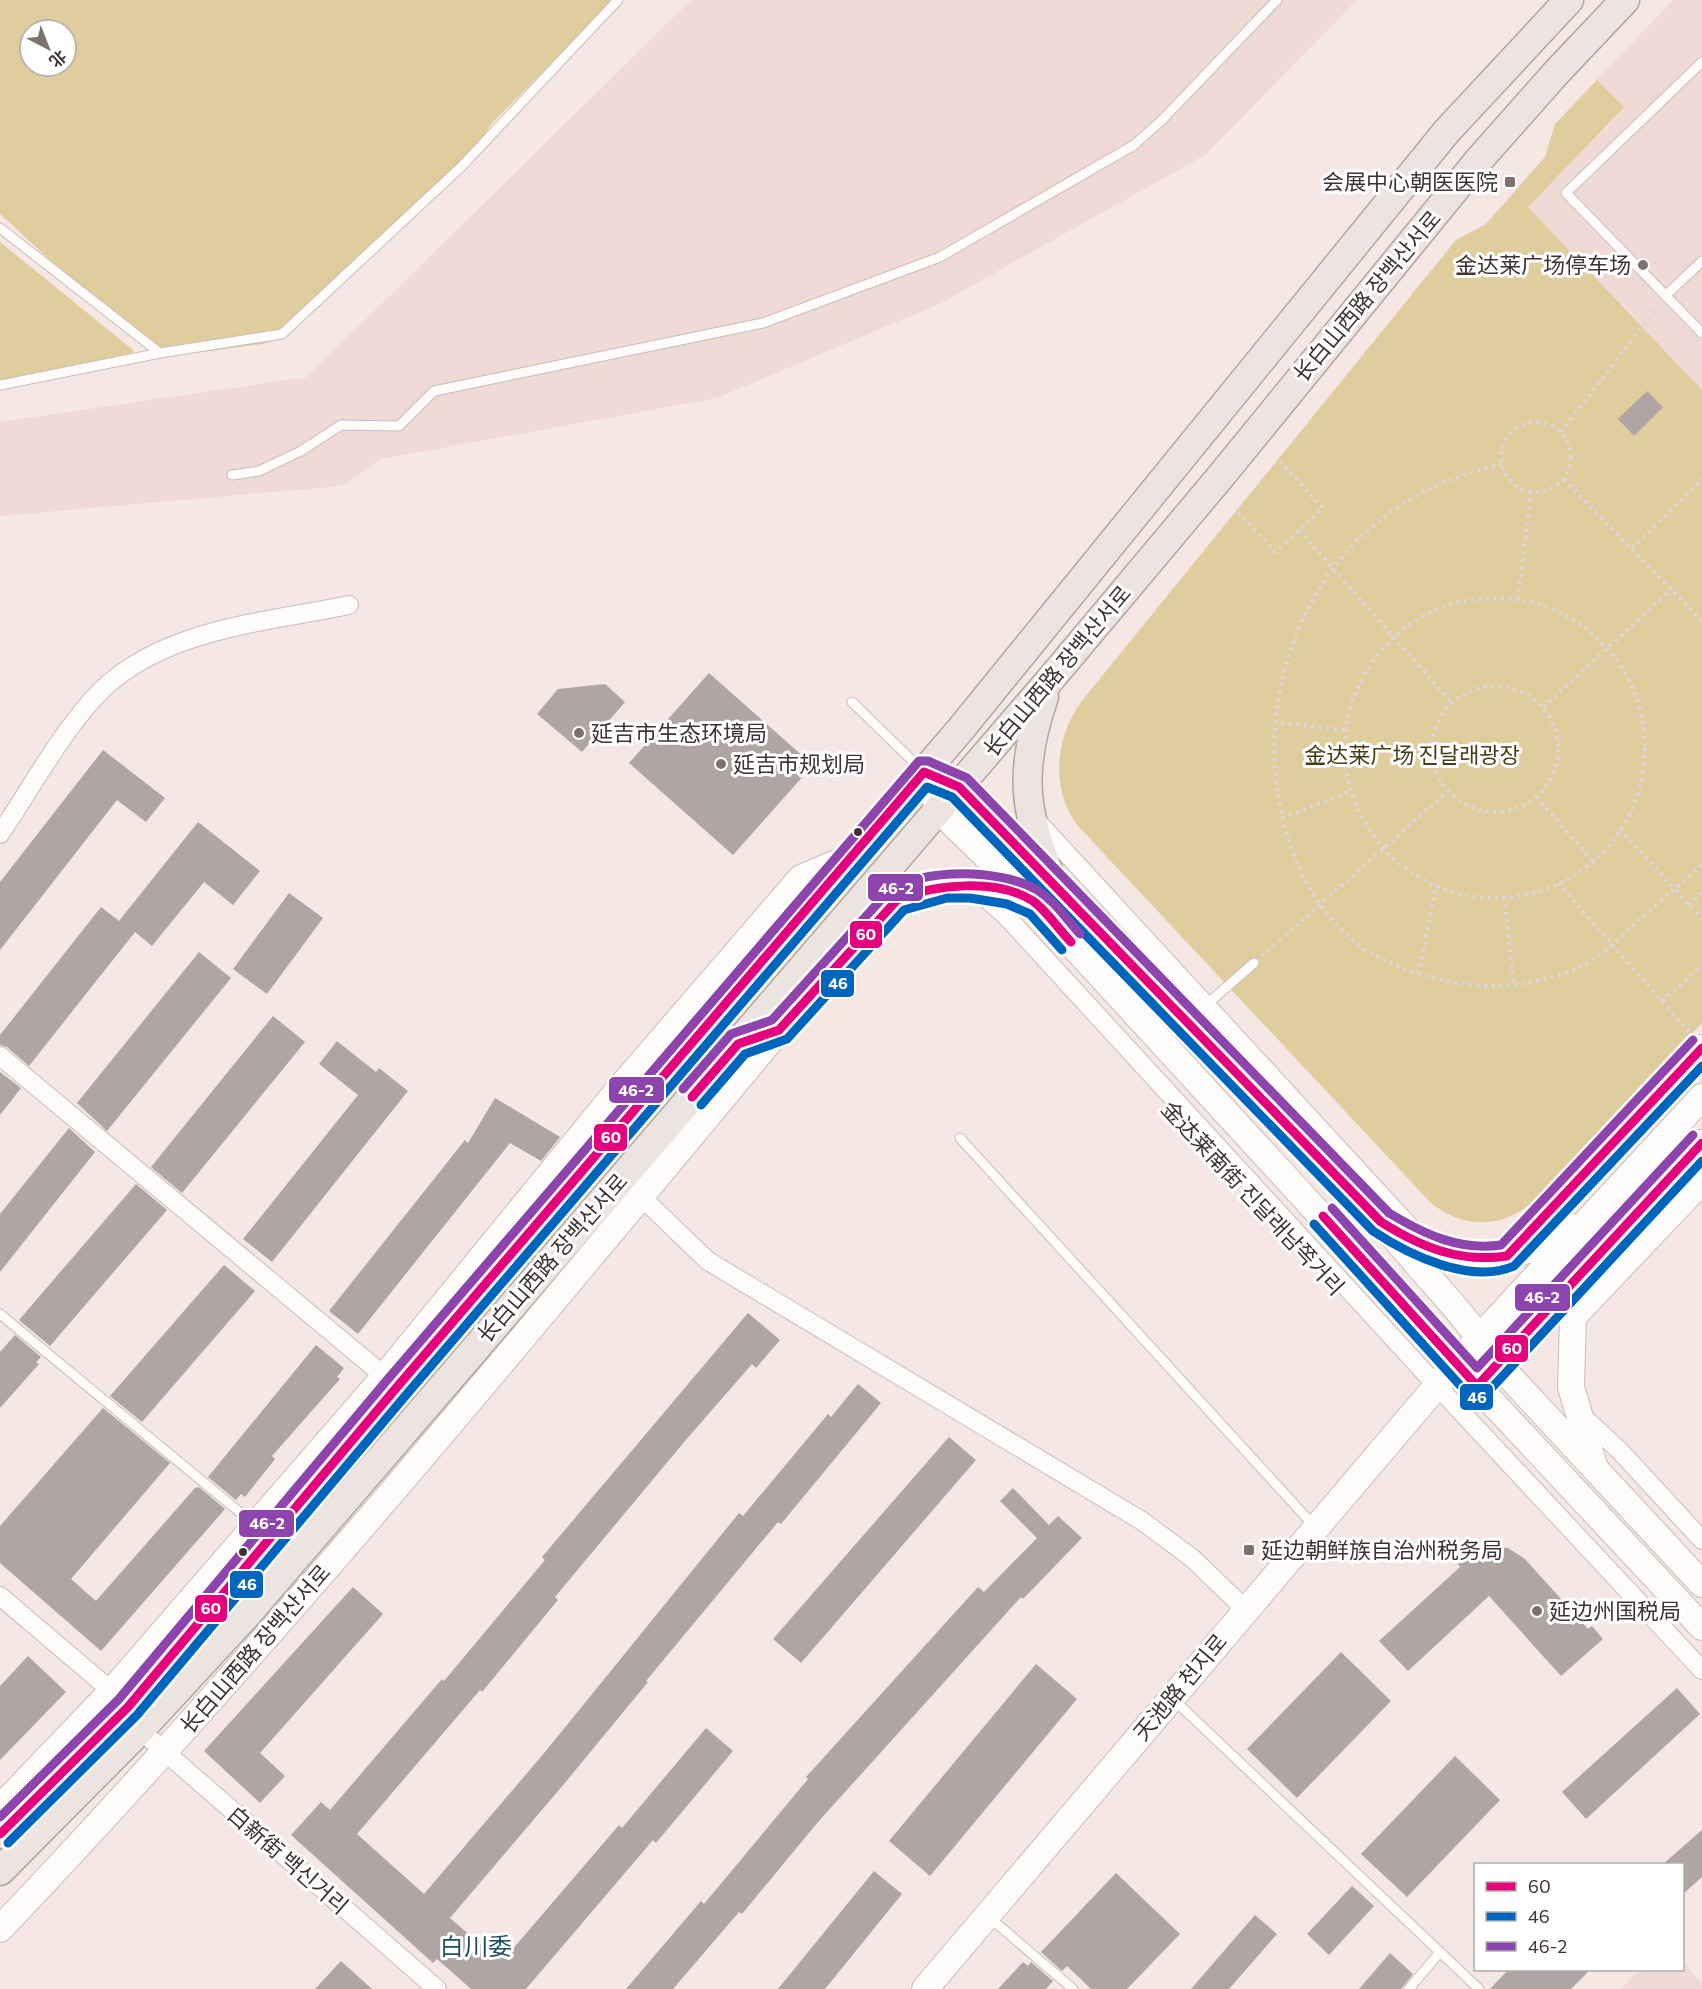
<svg xmlns="http://www.w3.org/2000/svg" width="1702" height="1989" font-family="Commissioner,'Noto Sans SC','Noto Sans KR',sans-serif">
<style>
.built{fill:#f0dad5}
.green{fill:#dfcd9e;fill-rule:evenodd}
.building{fill:#afa5a5}
.lines{fill:none;stroke-linecap:round;stroke-linejoin:round}
.lane-casing{stroke:#c7bdba;stroke-width:11}
.street-casing{stroke:#c7bdba;stroke-width:20}
.secondary-casing{stroke:#c7bdba;stroke-width:28}
.primary-casing{stroke:#b5a69c;stroke-width:31}
.path{stroke:#dbd7d6;stroke-width:4;stroke-dasharray:3 4.5;stroke-linecap:butt}
.lane{stroke:#fefbfb;stroke-width:9}
.street{stroke:#fefbfb;stroke-width:18}
.secondary{stroke:#fefbfb;stroke-width:26}
.primary{stroke:#ece4e0;stroke-width:28}
.bus-1-casing{stroke:#fff;stroke-width:14}
.bus-2-casing{stroke:#fff;stroke-width:14}
.bus-3-casing{stroke:#fff;stroke-width:14}
.bus-1{stroke:#e5007d;stroke-width:9}
.bus-2{stroke:#0065bd;stroke-width:9}
.bus-3{stroke:#8e44ad;stroke-width:9}
.poi-dot{fill:#7d7270;stroke:#fff;stroke-width:2}
.bus-dot{fill:#3d3332;stroke:#fff;stroke-width:2}
.labels{text-anchor:middle;stroke-width:6;stroke-linejoin:round;paint-order:stroke}
.poi-label{font-size:22px;fill:#3d3332;stroke:#fff;text-anchor:start}
.street-label{font-size:22px;fill:#3d3332;stroke:#fff}
.park-label{font-size:22px;fill:#473d14;stroke:#fff}
.neighbourhood-label{font-size:24px;fill:#1e4f60;stroke:#fff}
.line-badge{stroke:#fff;stroke-width:2}
.badge-label{font-size:16px;text-anchor:middle;font-weight:bold;fill:#fff}
</style>
<rect width="100%" height="100%" fill="#f5e7e4"/>
<g class="built">
<polygon points="691,0 1357,0 1205,155 939,304 717,398 381,459 342,486 0,516 0,422 307,377"/>
<polygon points="1673,0 1702,0 1702,390 1514,193 1545,157 1555,124"/>
<polygon points="1683,1962 1702,1984 1702,1989 1621,1989 1639,1970 1682,1970"/>
</g>
<g class="green">
<path d="M 0,0 L 614,0 L 492,123 L 477,147 L 279,339 L 262,344 L 157,358 L 0,214 ZM 30,30 L 66,30 L 66,66 L 30,66 Z"/>
<path d="M 1597,80 L 1624,107 L 1528,207 L 1702,390 L 1702,1023 L 1533,1202 C 1501,1229 1462,1229 1430,1202 L 1078,826 C 1050,789 1055,738 1081,702 L 1456,240 L 1486,224 L 1545,157 L 1555,124 Z"/>
<polygon points="0,242 133,350 133,362 12,381 0,379"/>
</g>
<g class="building">
<polygon points="1647,391 1663,407 1634,436 1618,419"/>
<polygon points="709,673 813,765 733,855 629,763"/>
<polygon points="605,684 625,702 582,752 537,714 558,689"/>
<polygon points="103,750 165,798 146,822 117,800 0,950 0,882"/>
<polygon points="198,822 260,871 233,905 204,882 152,946 135,932 29,1066 7,1047 0,1045 0,1035 101,907 119,921"/>
<polygon points="289,893 323,918 267,994 233,969"/>
<polygon points="199,952 231,978 107,1131 77,1103"/>
<polygon points="273,1016 305,1042 182,1193 151,1167"/>
<polygon points="337,1041 376,1072 379,1068 408,1091 272,1262 243,1239 358,1095 319,1064"/>
<polygon points="0,1072 21,1088 0,1115"/>
<polygon points="495,1098 560,1137 541,1161 510,1143 358,1334 329,1311 465,1140 468,1143"/>
<polygon points="69,1128 95,1152 0,1272 0,1214"/>
<polygon points="136,1184 167,1210 50,1346 19,1320"/>
<polygon points="224,1265 255,1291 142,1422 110,1396"/>
<polygon points="748,1313 780,1340 756,1368 752,1364 685,1441 555,1597 558,1600 482,1692 480,1690 357,1834 424,1894 545,1752 739,1513 743,1516 828,1414 831,1417 858,1384 881,1403 781,1524 778,1522 646,1681 648,1682 564,1784 450,1918 481,1945 485,1941 505,1958 619,1825 622,1828 706,1728 733,1751 656,1843 653,1840 526,1989 471,1989 437,1959 433,1963 291,1835 321,1802 330,1810 442,1679 444,1681 545,1560 542,1557"/>
<polygon points="15,1335 41,1357 36,1362 39,1364 0,1408 0,1352"/>
<polygon points="316,1345 344,1368 337,1377 340,1379 272,1456 275,1459 245,1497 241,1494 236,1500 208,1477"/>
<polygon points="103,1408 170,1463 71,1579 96,1601 195,1488 199,1487 225,1509 101,1651 0,1563 0,1526"/>
<polygon points="949,1437 976,1460 801,1663 773,1639"/>
<polygon points="1013,1488 1049,1525 1058,1516 1082,1538 1023,1599 1021,1597 818,1822 742,1914 739,1912 673,1989 626,1989 701,1901 704,1904 808,1779 806,1777 978,1587 984,1592 1037,1538 1000,1501"/>
<polygon points="1489,1547 1508,1548 1525,1559 1588,1629 1592,1626 1603,1639 1561,1676 1489,1596 1408,1671 1379,1641 1460,1567 1458,1564 1468,1554"/>
<polygon points="353,1587 383,1614 260,1753 285,1776 260,1803 204,1751"/>
<polygon points="1341,1652 1391,1701 1297,1798 1247,1749"/>
<polygon points="28,1656 66,1692 0,1760 0,1686"/>
<polygon points="1036,1664 1077,1699 930,1876 889,1841"/>
<polygon points="1677,1688 1700,1714 1586,1819 1562,1792"/>
<polygon points="1455,1756 1500,1800 1407,1897 1361,1854"/>
<polygon points="1702,1830 1702,1877 1683,1894 1683,1864 1663,1864"/>
<polygon points="874,1871 902,1894 825,1989 778,1989"/>
<polygon points="1116,1873 1180,1934 1127,1989 1091,1989 1067,1966 1062,1971 1041,1952"/>
<polygon points="1352,1886 1374,1906 1329,1955 1307,1934"/>
<polygon points="1255,1915 1277,1934 1229,1989 1191,1989"/>
<polygon points="1390,1953 1413,1974 1401,1989 1359,1989"/>
<polygon points="341,1961 372,1989 315,1989"/>
<polygon points="1023,1962 1028,1966 1031,1962 1053,1981 1046,1989 998,1989"/>
<polygon points="1508,1970 1590,1970 1571,1989 1490,1989"/>
</g>
<g class="lines">
<defs>
<g id="lane">
<polyline points="1702,62 1566,193 1702,333"/>
<polyline points="0,228 160,353"/>
<polyline points="1665,296 1702,261"/>
<polyline points="0,385 160,353 282,334 462,166 618,0"/>
<polyline points="232,475 259,471 301,451 341,425 399,426 434,391 763,323 940,257 1134,145 1162,120 1277,0"/>
<polyline points="852,702 922,770"/>
<polyline points="1206,1005 1254,963"/>
<polyline points="960,1138 1314,1526"/>
<polyline points="0,1314 254,1524"/>
<polyline points="1173,1699 1479,1989"/>
<polyline points="989,1917 1073,1989"/>
<polyline points="1409,1989 1440,1952"/>
</g>
<g id="street">
<polyline points="1035,819 1422,1240"/>
<path d="M 0,834 C 30,790 58,738 93,699 C 156,629 262,623 349,605"/>
<polyline points="974,888 1006,916 1438,1387 1702,1670"/>
<polyline points="0,1056 394,1384"/>
<polyline points="633,1189 708,1261 1142,1521 1192,1558 1246,1610"/>
<polyline points="1580,1414 1620,1451 1702,1540"/>
<polyline points="0,1596 121,1699"/>
<polyline points="140,1730 437,1989"/>
</g>
<g id="secondary">
<polyline points="924,772 940,811 1033,902 1477,1386 1702,1627"/>
<path d="M 939,778 L 959,787 L 992,818 L 1243,1082 C 1306,1138 1363,1200 1417,1264 C 1445,1296 1474,1327 1497,1363 L 1702,1584"/>
<path d="M 1396,1232 C 1455,1270 1518,1264 1575,1227"/>
<polyline points="1507,1256 1702,1048"/>
<polyline points="1574,1283 1571,1387 1593,1462"/>
<polyline points="1571,1319 1702,1181"/>
<polyline points="1487,1375 1702,1143"/>
<polyline points="0,1808 113,1690 385,1376 620,1088 801,878 851,857"/>
<path d="M 0,1929 C 273,1642 526,1335 779,1030"/>
<polyline points="925,1989 1457,1362 1702,1097"/>
</g>
<g id="primary">
<path d="M 1044,697 C 1019,769 1023,811 1052,880"/>
<path d="M 738,1044 L 779,1030 L 897,900 C 941,880 988,882 1033,902"/>
<polyline points="0,1834 128,1707 397,1387 960,730 1447,131 1569,0"/>
<polyline points="0,1871 140,1730 249,1612 1049,681 1221,476 1478,161 1556,73 1625,0"/>
</g>
</defs>
<use href="#lane" class="lane-casing"/>
<use href="#street" class="street-casing"/>
<use href="#secondary" class="secondary-casing"/>
<use href="#primary" class="primary-casing"/>
<g class="path">
<circle cx="1536" cy="457" r="35"/>
<polyline points="1561,432 1657,307"/>
<path d="M 1502,464 C 1456,475 1411,493 1375,524 C 1288,598 1256,719 1285,828 C 1296,869 1318,911 1351,939 C 1376,960 1408,971 1438,979 C 1485,991 1538,987 1582,966 C 1600,957 1615,942 1630,928 C 1654,907 1678,886 1702,865"/>
<polyline points="1564,479 1702,621"/>
<polyline points="1238,512 1275,552 1323,508 1280,462"/>
<polyline points="1299,530 1452,703"/>
<polyline points="1632,548 1702,479"/>
<circle cx="1495" cy="748" r="150"/>
<polyline points="1518,599 1531,492"/>
<circle cx="1495" cy="749" r="63"/>
<polyline points="1543,707 1672,589"/>
<polyline points="1274,722 1346,730"/>
<polyline points="1536,797 1593,861"/>
<polyline points="1282,818 1351,791"/>
<polyline points="1620,829 1702,919"/>
<polyline points="1558,883 1690,1033"/>
<polyline points="1504,897 1514,985"/>
<polyline points="1689,905 1702,893"/>
<polyline points="1262,956 1448,791"/>
<polyline points="1419,974 1436,885"/>
<polyline points="1662,1001 1702,966"/>
</g>
<use href="#lane" class="lane"/>
<use href="#street" class="street"/>
<use href="#secondary" class="secondary"/>
<use href="#primary" class="primary"/>
<defs>
<g id="bus-1">
<path d="M 692,1097 L 738,1044 L 779,1030 L 897,900 C 934,884 997,878 1033,901 C 1048,912 1058,929 1071,942"/>
<polyline points="1323,1216 1477,1386 1702,1143"/>
<path d="M 0,1834 L 128,1707 L 397,1387 L 924,772 L 959,787 L 1381,1222 C 1421,1247 1459,1263 1507,1256 L 1702,1048"/>
</g>
<g id="bus-2">
<polyline points="701,1105 745,1054 787,1039 904,910 947,898 970,898 1007,904 1030,914 1062,950"/>
<polyline points="1314,1224 1468,1394 1479,1398 1486,1394 1702,1161"/>
<path d="M 8,1843 L 137,1715 L 406,1395 L 927,787 L 952,797 L 1373,1231 C 1409,1255 1471,1285 1514,1266 L 1702,1066"/>
</g>
<g id="bus-3">
<path d="M 683,1089 L 731,1034 L 772,1020 L 888,892 C 922,867 1002,869 1037,890 C 1055,901 1066,919 1080,934"/>
<polyline points="1332,1208 1477,1368 1693,1135"/>
<path d="M 0,1817 L 119,1699 L 388,1379 L 919,761 L 928,761 L 967,778 L 1389,1213 C 1424,1234 1459,1251 1501,1245 L 1693,1040"/>
</g>
</defs>
<use href="#bus-1" class="bus-1-casing"/>
<use href="#bus-2" class="bus-2-casing"/>
<use href="#bus-3" class="bus-3-casing"/>
<use href="#bus-1" class="bus-1"/>
<use href="#bus-2" class="bus-2"/>
<use href="#bus-3" class="bus-3"/>
</g>
<g class="poi-dot">
<rect x="1504" y="176" width="12" height="12" rx="3"/>
<circle cx="1643" cy="265" r="6"/>
<circle cx="579" cy="733" r="6"/>
<circle cx="721" cy="764" r="6"/>
<rect x="1243" y="1544" width="12" height="12" rx="3"/>
<circle cx="1537" cy="1611" r="6"/>
</g>
<g class="bus-dot">
<circle cx="858" cy="832" r="5"/>
<circle cx="243" cy="1552" r="5"/>
</g>
<g class="labels">
<g class="poi-label">
<text x="1498" y="190" text-anchor="end">会展中心朝医医院</text>
<text x="1631" y="273" text-anchor="end">金达莱广场停车场</text>
<text x="591" y="741">延吉市生态环境局</text>
<text x="733" y="772">延吉市规划局</text>
<text x="1261" y="1558">延边朝鲜族自治州税务局</text>
<text x="1549" y="1619">延边州国税局</text>
</g>
<g class="street-label">
<text transform="translate(1367 296) rotate(-50)" y="8">长白山西路 장백산서로</text>
<text transform="translate(1057 671) rotate(-50)" y="8">长白山西路 장백산서로</text>
<text transform="translate(1253 1198) rotate(47)" y="8">金达莱南街 진달래남쪽거리</text>
<text transform="translate(552 1258) rotate(-49)" y="8">长白山西路 장백산서로</text>
<text transform="translate(255 1649) rotate(-49)" y="8">长白山西路 장백산서로</text>
<text transform="translate(1180 1687) rotate(-50)" y="8">天池路 천지로</text>
<text transform="translate(288 1860) rotate(41)" y="8">白新街 백신거리</text>
</g>
<g class="park-label">
<text x="1412" y="763">金达莱广场 진달래광장</text>
</g>
<g class="neighbourhood-label">
<text x="476" y="1955">白川委</text>
</g>
</g>
<g class="line-badge">
<rect x="867" y="873" width="57" height="29" rx="6" fill="#8e44ad"/>
<rect x="849" y="920" width="34" height="29" rx="6" fill="#e5007d"/>
<rect x="820" y="969" width="35" height="29" rx="6" fill="#0065bd"/>
<rect x="608" y="1076" width="57" height="28" rx="6" fill="#8e44ad"/>
<rect x="593" y="1123" width="35" height="29" rx="6" fill="#e5007d"/>
<rect x="1514" y="1283" width="57" height="29" rx="6" fill="#8e44ad"/>
<rect x="1494" y="1334" width="35" height="29" rx="6" fill="#e5007d"/>
<rect x="1459" y="1383" width="35" height="28" rx="6" fill="#0065bd"/>
<rect x="238" y="1509" width="57" height="29" rx="6" fill="#8e44ad"/>
<rect x="229" y="1570" width="35" height="29" rx="6" fill="#0065bd"/>
<rect x="194" y="1594" width="34" height="29" rx="6" fill="#e5007d"/>
</g>
<g class="badge-label">
<text x="896" y="894">46-2</text>
<text x="866" y="940">60</text>
<text x="838" y="989">46</text>
<text x="636" y="1096">46-2</text>
<text x="611" y="1143">60</text>
<text x="1542" y="1303">46-2</text>
<text x="1512" y="1354">60</text>
<text x="1477" y="1403">46</text>
<text x="267" y="1529">46-2</text>
<text x="247" y="1590">46</text>
<text x="211" y="1614">60</text>
</g>
<rect x="1474" y="1863" width="210" height="108" fill="#ffffff" stroke="#b1adad" stroke-width="1.5"/>
<rect x="1486" y="1882" width="30" height="9" fill="#e5007d" stroke="#b1adad" stroke-width="1.5"/>
<text x="1528" y="1893" font-size="18" fill="#3d3332">60</text>
<rect x="1486" y="1912" width="30" height="9" fill="#0065bd" stroke="#b1adad" stroke-width="1.5"/>
<text x="1528" y="1923" font-size="18" fill="#3d3332">46</text>
<rect x="1486" y="1942" width="30" height="9" fill="#8e44ad" stroke="#b1adad" stroke-width="1.5"/>
<text x="1528" y="1953" font-size="18" fill="#3d3332">46-2</text>
<g transform="translate(48 48) rotate(138)"><circle r="28" fill="#ffffff" stroke="#b1adad" stroke-width="1.5"/>
<path d="M0-4.5L10 22L0 15L-10 22Z" fill="#7d7270"/>
<text y="-9" font-size="16" font-weight="bold" text-anchor="middle" fill="#3d3332">北</text>
</g>
</svg>
